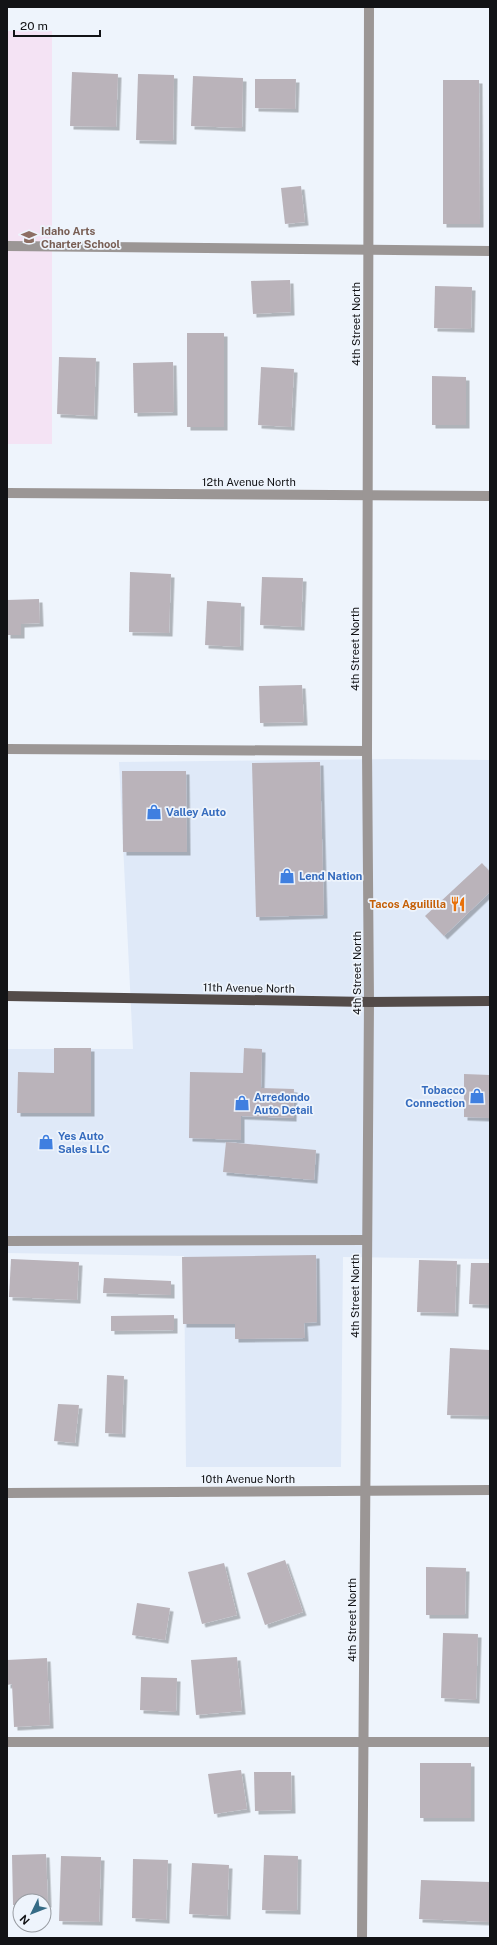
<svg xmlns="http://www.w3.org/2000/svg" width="497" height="1945" font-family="'Public Sans',sans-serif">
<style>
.built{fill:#dfe9f8}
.education{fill:#f4e3f4}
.building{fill:#bab3ba;filter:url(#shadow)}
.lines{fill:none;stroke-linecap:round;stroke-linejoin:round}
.minor{stroke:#9b9695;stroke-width:10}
.major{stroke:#534b49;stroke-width:10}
.labels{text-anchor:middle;stroke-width:3.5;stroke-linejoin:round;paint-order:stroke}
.education-label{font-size:11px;font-weight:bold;fill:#785e54;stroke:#eef4fc;text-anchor:start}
.street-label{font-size:11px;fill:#121316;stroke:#eef4fc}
.shop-label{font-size:11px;font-weight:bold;fill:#366cbe;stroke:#eef4fc;text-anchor:start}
.food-label{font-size:11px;font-weight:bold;fill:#c56008;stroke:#eef4fc;text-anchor:end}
</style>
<defs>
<filter id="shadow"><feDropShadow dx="3.5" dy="3.5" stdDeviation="0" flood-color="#0004"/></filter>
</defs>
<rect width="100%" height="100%" fill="#eef4fc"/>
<polygon class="built" points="396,759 490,760 490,1259 343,1257 341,1467 186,1467 184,1256 7,1253 7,1049 133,1049 119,762"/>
<rect class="education" x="7" y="31" width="45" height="413"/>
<g class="building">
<polygon points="72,72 118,74 116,127 70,126"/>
<polygon points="138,74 174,75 173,141 136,140"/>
<polygon points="193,76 243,78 242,128 191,126"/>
<polygon points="255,79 296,79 295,109 255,108"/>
<polygon points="443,80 479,80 480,224 443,224"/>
<polygon points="301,186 305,222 285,224 281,188"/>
<polygon points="290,280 291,312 253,314 251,281"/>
<polygon points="435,286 472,287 471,329 434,328"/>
<rect x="187" y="333" width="37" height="94"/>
<polygon points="59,357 96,358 94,416 57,414"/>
<polygon points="173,362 174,412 134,413 133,363"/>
<polygon points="261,367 294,369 291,427 258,425"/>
<polygon points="432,376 466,377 466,425 432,425"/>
<polygon points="130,572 171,574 169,633 129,632"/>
<polygon points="262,577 303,578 301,627 260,625"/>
<polygon points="39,599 40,623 21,624 21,635 7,635 7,600"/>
<polygon points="207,601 241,603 240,647 205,645"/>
<polygon points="302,685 304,722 260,723 259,686"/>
<polygon points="320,762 324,915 256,917 252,763"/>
<polygon points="122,771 186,771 187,852 123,852"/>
<polygon points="482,863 490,872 490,892 444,936 425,916"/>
<polygon points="54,1048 91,1048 91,1113 17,1113 18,1072 54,1073"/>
<polygon points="244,1048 262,1049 261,1088 294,1089 293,1118 241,1116 241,1140 189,1138 190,1072 243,1073"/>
<polygon points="464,1074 490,1075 490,1118 464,1117"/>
<polygon points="226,1142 316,1150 314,1180 223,1172"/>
<polygon points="316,1255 317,1322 304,1323 305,1338 235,1339 235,1324 183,1324 182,1257"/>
<polygon points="11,1259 79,1262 77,1300 9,1297"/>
<polygon points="419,1260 457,1261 455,1313 417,1312"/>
<polygon points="471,1263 490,1263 490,1305 469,1304"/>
<polygon points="104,1278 171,1281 171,1295 103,1293"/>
<polygon points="174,1315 174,1330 111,1331 111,1316"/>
<polygon points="450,1348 490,1350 490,1416 447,1415"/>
<polygon points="107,1375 124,1376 122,1434 105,1433"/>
<polygon points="58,1404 79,1405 75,1443 54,1441"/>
<polygon points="285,1560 303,1612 265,1625 247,1573"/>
<polygon points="224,1563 237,1615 202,1624 188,1572"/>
<polygon points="426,1567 466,1568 465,1615 426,1615"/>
<polygon points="137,1603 170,1608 165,1640 132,1635"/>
<polygon points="443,1633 478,1634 476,1700 441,1698"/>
<polygon points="237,1657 242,1711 196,1715 191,1660"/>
<polygon points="47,1658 50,1725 14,1727 12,1684 7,1685 7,1660"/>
<polygon points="141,1677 177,1678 176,1712 140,1710"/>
<rect x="420" y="1763" width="51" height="55"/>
<polygon points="241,1770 247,1809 214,1814 208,1774"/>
<polygon points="254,1772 291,1772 292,1810 255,1811"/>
<polygon points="46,1854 48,1904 44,1904 44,1901 20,1901 20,1905 13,1905 12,1855"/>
<polygon points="264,1855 298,1856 297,1911 262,1910"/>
<polygon points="61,1856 101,1857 99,1922 59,1921"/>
<polygon points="133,1859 168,1860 166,1920 132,1918"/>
<polygon points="192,1863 229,1865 227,1916 189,1914"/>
<polygon points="421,1880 490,1882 490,1922 419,1919"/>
</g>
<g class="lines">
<g class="minor">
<polyline points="7,246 490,251"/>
<polyline points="7,493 490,496"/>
<polyline points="7,749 367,751"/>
<polyline points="7,1241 367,1240"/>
<polyline points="7,1493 490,1490"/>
<polyline points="7,1742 490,1742"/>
<polyline points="362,1938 369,1002 367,751 369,7"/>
</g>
<polyline class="major" points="7,996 369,1002 490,1001"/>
</g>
<defs>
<symbol id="school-bare" viewBox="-9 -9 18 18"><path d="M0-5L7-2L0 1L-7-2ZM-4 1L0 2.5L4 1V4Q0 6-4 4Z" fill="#8d6e63" stroke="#eef4fc" stroke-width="2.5" paint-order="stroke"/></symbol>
<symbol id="shop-bare" viewBox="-9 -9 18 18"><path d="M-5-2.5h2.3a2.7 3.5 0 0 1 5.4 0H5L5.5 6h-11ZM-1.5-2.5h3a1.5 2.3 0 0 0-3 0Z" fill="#3f7fe0" stroke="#eef4fc" stroke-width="2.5" paint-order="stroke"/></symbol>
<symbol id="restaurant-bare" viewBox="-9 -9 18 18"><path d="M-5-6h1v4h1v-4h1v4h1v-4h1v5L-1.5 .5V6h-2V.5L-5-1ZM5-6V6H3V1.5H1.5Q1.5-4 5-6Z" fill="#e8710a" stroke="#eef4fc" stroke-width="2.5" paint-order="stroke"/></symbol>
</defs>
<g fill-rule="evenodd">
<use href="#school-bare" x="18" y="226" width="22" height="22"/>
<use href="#shop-bare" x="143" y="801" width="22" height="22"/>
<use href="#shop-bare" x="276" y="865" width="22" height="22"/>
<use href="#restaurant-bare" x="447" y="893" width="22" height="22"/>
<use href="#shop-bare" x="466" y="1085" width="22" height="22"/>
<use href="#shop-bare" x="231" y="1092" width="22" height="22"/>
<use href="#shop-bare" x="35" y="1131" width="22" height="22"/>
</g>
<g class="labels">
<g class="education-label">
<text x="41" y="235">Idaho Arts<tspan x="41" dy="13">Charter School</tspan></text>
</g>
<g class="street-label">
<text transform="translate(356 324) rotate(-90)" y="4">4th Street North</text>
<text x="249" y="486">12th Avenue North</text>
<text transform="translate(355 649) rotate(-90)" y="4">4th Street North</text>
<text transform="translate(357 973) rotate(-90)" y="4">4th Street North</text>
<text transform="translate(249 988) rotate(1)" y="4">11th Avenue North</text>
<text transform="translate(355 1296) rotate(-90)" y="4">4th Street North</text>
<text x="248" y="1483">10th Avenue North</text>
<text transform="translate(352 1620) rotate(-90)" y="4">4th Street North</text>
</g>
<g class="shop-label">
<text x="166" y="816">Valley Auto</text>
<text x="299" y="880">Lend Nation</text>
<text x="465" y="1094" text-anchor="end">Tobacco<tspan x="465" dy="13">Connection</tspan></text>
<text x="254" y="1101">Arredondo<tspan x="254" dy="13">Auto Detail</tspan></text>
<text x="58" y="1140">Yes Auto<tspan x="58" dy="13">Sales LLC</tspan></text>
</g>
<g class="food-label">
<text x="446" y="908">Tacos Aguililla</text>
</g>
</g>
<rect width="497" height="1945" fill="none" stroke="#121316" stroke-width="16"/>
<g transform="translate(32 1913) rotate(227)"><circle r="19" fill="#eef4fc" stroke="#969aa0"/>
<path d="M0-3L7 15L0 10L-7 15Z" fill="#356b86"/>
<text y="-6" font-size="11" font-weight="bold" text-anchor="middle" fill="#121316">N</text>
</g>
<path d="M14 30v6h86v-6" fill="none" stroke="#121316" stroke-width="2"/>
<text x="20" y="30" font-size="12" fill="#121316" stroke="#eef4fc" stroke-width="3" paint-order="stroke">20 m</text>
</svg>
